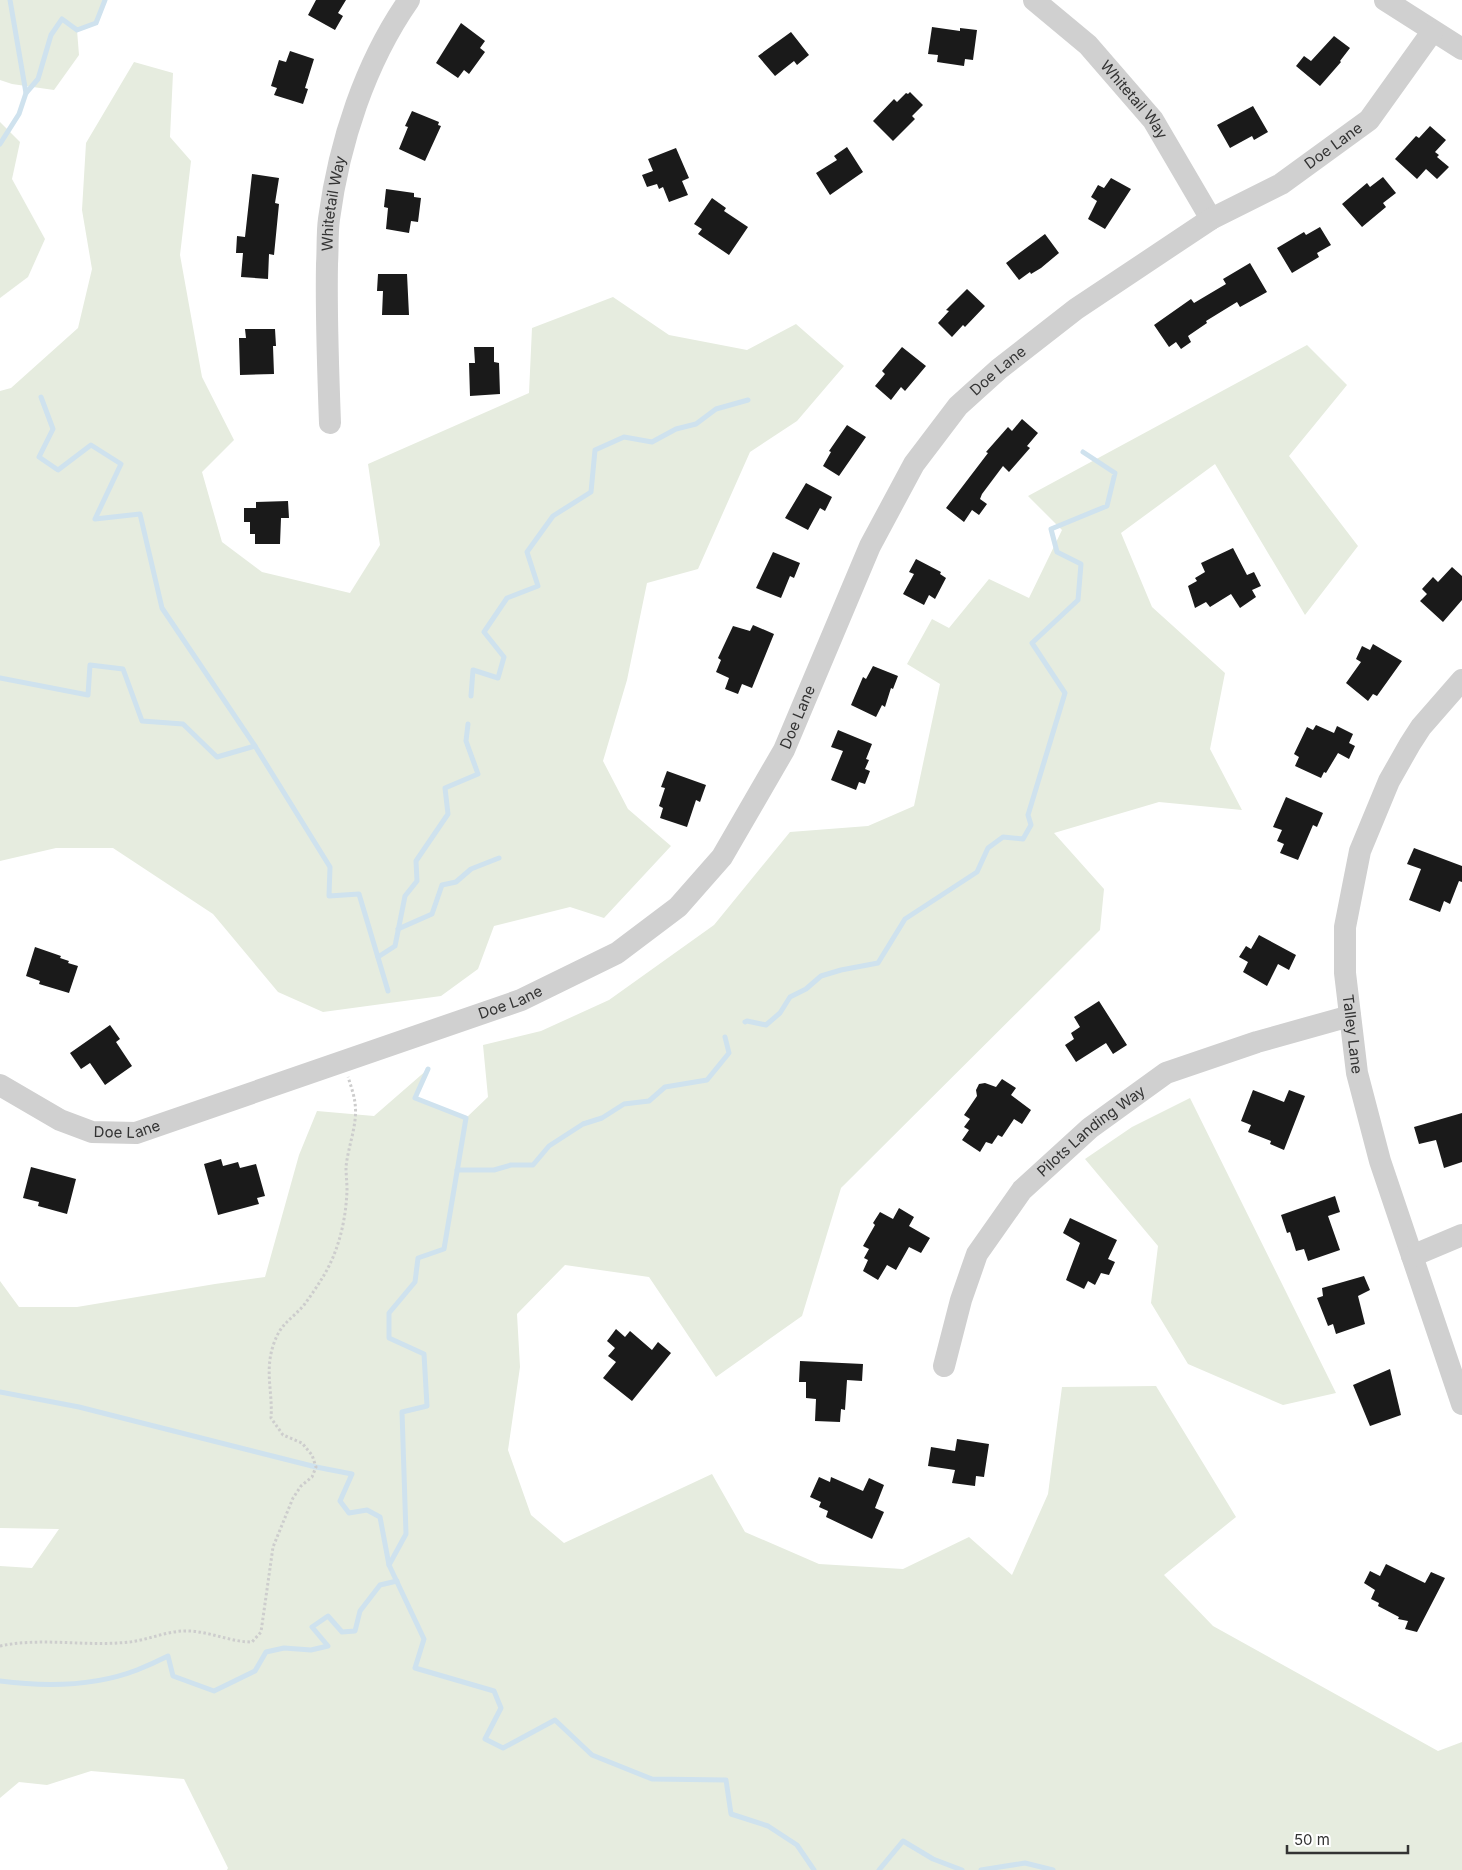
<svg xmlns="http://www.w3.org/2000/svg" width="1462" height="1870" font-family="Inter,sans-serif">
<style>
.green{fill:#e6ecdf}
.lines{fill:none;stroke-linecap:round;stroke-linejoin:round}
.stream{stroke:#cfe2ee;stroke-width:5}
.building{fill:#1a1a1a}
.path{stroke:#cdcdcd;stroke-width:3;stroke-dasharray:2.5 2.5;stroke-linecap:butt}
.minor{stroke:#d0d0d0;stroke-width:22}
.labels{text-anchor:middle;stroke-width:5;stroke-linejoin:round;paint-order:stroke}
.street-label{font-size:15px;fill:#333;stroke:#fff}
</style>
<rect width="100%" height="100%" fill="#fff"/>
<g class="green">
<polygon points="0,0 105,0 96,23 77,30 79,55 54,90 12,84 0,80"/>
<polygon points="134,62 173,73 170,137 191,161 180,255 202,377 234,440 202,472 222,542 262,572 350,593 380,545 368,464 529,393 532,328 613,297 669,335 747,350 796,324 844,366 797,421 750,452 698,569 647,583 627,680 603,761 628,809 671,846 604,918 570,907 494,926 478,969 441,996 323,1012 278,992 213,914 113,848 56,848 0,861 0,391 11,388 78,328 92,269 82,210 86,143"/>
<polygon points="0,122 20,142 12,179 45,239 28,277 0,298"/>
<polygon points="1307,345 1347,385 1289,456 1358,546 1305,615 1215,464 1121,533 1152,607 1225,673 1210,749 1242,810 1159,802 1054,833 1104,889 1100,930 841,1188 802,1316 716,1377 649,1277 565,1265 517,1314 520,1367 508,1450 531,1515 564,1543 712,1474 745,1532 819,1564 903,1569 969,1537 1012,1575 1048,1494 1062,1387 1156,1386 1236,1517 1164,1575 1213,1626 1438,1751 1462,1742 1462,1870 227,1870 228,1868 184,1779 91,1771 47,1785 19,1782 0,1798 0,1566 32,1568 59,1529 0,1528 0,1281 19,1307 77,1307 215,1284 265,1277 299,1155 317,1111 374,1116 428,1069 416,1098 466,1118 488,1097 483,1045 541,1031 609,1000 714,925 790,832 868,826 914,806 940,684 907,664 932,619 949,628 989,579 1029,598 1062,530 1028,496"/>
<polygon points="1190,1098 1336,1393 1283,1405 1188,1364 1151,1303 1158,1246 1085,1159 1132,1127"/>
</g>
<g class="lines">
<g class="stream">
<polyline points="10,0 26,93"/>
<polyline points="0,144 19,114 26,93 38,79 51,35 62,19 77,30 96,23 105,0"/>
<polyline points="41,397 53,429 39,457 58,470 91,445 121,464 95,519 140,514 162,608 255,746 330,867 329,896 359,894 388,991"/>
<polyline points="0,678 88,695 90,665 123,669 142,721 183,724 217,757 255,746"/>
<polyline points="471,696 473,670 498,678 504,657 484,632 507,598 538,586 527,552 553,516 591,492 595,450 624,437 652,442 676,429 696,424 716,409 748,400"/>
<polyline points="398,929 432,914 442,885 456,882 471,869 499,858"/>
<polyline points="378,957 395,946 405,896 417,881 416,861 448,814 445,788 478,774 466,741 468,724"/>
<polyline points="745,1022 747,1021 766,1025 780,1013 790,997 806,989 821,976 841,970 878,963 905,919 977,872 988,848 1003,837 1023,839 1031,825 1028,815 1065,693 1032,643 1078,600 1081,564 1057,552 1051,529 1107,506 1115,473 1083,452"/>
<polyline points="428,1069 415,1098 466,1118 444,1249 418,1258 415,1282 389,1313 389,1338 424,1354 427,1406 402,1412 406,1534 389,1565 424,1639 415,1668 494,1691 501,1708 485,1739 503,1748 555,1720 592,1755 652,1779 726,1780 731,1814 768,1826 797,1845 814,1870"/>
<polyline points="457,1170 494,1170 511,1165 533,1165 549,1146 583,1124 602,1118 624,1104 649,1101 665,1087 707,1080 729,1053 725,1037"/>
<polyline points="0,1392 79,1407 316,1467 352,1474 340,1501 349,1513 367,1510 380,1517 389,1565"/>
<path d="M 0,1681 C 46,1687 93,1687 137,1670 C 147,1666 158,1661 168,1656 L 173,1676 L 214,1691 L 255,1671 L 266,1652 L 284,1648 L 311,1650 L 328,1646 L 312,1627 L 328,1616 L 342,1632 L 355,1631 L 360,1611 L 380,1585 L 397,1581"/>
<polyline points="879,1870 903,1841 933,1859 962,1870"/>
<polyline points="981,1870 1025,1863 1053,1870"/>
</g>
</g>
<g class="building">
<polygon points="316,0 346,0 338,13 343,16 335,30 308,15"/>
<polygon points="461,23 485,41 480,48 485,52 469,74 464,70 458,78 436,63"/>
<polygon points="932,27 960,31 960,28 977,30 973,60 965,59 964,66 937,62 938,55 928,54"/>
<polygon points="791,32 809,55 797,65 794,61 775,76 758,56"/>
<polygon points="1334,36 1350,48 1340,61 1341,62 1320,86 1296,66 1304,56 1311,61"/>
<polygon points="290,51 314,59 305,88 308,89 303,104 274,95 277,88 271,86 279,60 286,62"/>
<polygon points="910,92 923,105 912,116 915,119 893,141 873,121 894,99 897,102 906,93 908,94"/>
<polygon points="1253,106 1268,132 1254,140 1252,136 1230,148 1217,125"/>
<polygon points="412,111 439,122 438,125 441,126 425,161 399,149 408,127 405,126"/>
<polygon points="1430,126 1446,140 1435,152 1439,155 1437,157 1449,167 1437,179 1426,169 1417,179 1395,159 1416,136 1419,138"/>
<polygon points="847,147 863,172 830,195 816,173 837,160 834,156"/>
<polygon points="676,148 689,178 682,181 688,195 669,202 663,187 659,189 657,184 647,187 642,175 653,171 648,159"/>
<polygon points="252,174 279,178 275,203 279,204 274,255 269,254 268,279 241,277 243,253 236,253 237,236 245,237"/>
<polygon points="1383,177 1396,193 1383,203 1386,207 1362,227 1342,204 1367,183 1370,187"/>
<polygon points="1111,178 1131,189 1105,229 1088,219 1097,201 1091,197 1098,185 1104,188"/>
<polygon points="386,189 414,193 414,197 421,198 418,222 411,221 409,233 386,229 388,208 384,207"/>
<polygon points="712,198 726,208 724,211 748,227 729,255 698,234 702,229 694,224"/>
<polygon points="1320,227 1331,245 1317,253 1319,257 1292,273 1277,248 1304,232 1306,235"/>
<polygon points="1045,234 1059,253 1041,268 1031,274 1030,272 1019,280 1006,263"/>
<polygon points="1250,263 1267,292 1240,307 1237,302 1206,321 1207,323 1188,336 1191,342 1181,349 1176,342 1169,347 1154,325 1191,299 1194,303 1226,284 1223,279"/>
<polygon points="378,274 407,274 409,315 382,315 383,291 377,291"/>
<polygon points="967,289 985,306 965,327 963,325 952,337 938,323 949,311 946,310"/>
<polygon points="245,329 275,329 276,346 273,346 274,374 240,375 239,338 246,338"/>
<polygon points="474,347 494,347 494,362 499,363 500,394 470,396 469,363 475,363"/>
<polygon points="902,347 926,366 905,391 901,387 891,400 875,386 885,374 882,371"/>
<polygon points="1022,419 1038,433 1027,446 1030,448 1009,472 1003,466 982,494 980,499 987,504 979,515 972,510 964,522 946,508 988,453 986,452 1008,427 1012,431"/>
<polygon points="847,425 866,437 839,476 823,466 831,452 829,451"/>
<polygon points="806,483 832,497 825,511 820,508 808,530 785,518"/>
<polygon points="288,501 289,518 281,518 280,544 255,544 255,534 250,534 250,522 244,522 244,508 256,508 256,502"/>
<polygon points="1233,548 1247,575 1254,572 1261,586 1252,590 1256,597 1240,608 1231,594 1210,607 1206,602 1195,608 1188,586 1197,581 1195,578 1205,572 1201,563"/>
<polygon points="773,552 800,563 794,578 790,576 781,598 756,588"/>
<polygon points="916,559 941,572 940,574 946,578 935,599 929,595 924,605 903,594 914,574 909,572"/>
<polygon points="1452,567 1462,576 1462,600 1443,622 1420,601 1427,594 1422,589 1433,577 1438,582"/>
<polygon points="753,625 774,634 752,688 742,684 738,694 725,689 729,678 716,672 721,660 718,658 733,626 750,631"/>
<polygon points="1373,644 1402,661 1377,696 1373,694 1368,701 1346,683 1361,662 1356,659 1362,646 1370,650"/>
<polygon points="873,666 898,676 893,689 891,688 885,707 882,705 876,717 851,705 863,677 866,679"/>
<polygon points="1316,725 1334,733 1337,726 1353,734 1349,743 1355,746 1349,759 1338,753 1326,773 1324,772 1321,778 1295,766 1299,757 1294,754 1307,727 1313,730"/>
<polygon points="838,730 872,744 866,759 869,760 865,769 870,771 865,784 859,782 856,790 831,780 843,751 831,747"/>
<polygon points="667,771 706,785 700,802 696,800 687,827 660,818 663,808 659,806 665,788 661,787"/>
<polygon points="1286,797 1323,813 1317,827 1313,825 1298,860 1280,853 1284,844 1277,841 1282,830 1273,827"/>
<polygon points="1414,848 1462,866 1462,882 1459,881 1450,904 1444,901 1440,912 1409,900 1421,869 1407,864"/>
<polygon points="1259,935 1296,955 1289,970 1278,964 1267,986 1243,972 1248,962 1239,957 1246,946 1251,949"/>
<polygon points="35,947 61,956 60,958 69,961 68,963 78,966 69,993 39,984 40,981 26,976"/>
<polygon points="1099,1001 1127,1045 1113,1054 1106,1043 1076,1062 1065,1045 1074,1039 1071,1033 1080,1027 1074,1017"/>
<polygon points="110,1025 120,1039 116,1042 132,1066 105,1085 90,1063 81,1069 70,1053"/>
<polygon points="1002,1079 1016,1088 1011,1095 1031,1110 1022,1124 1014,1119 1002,1137 998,1135 992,1144 986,1142 980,1152 962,1140 969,1130 964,1127 970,1119 964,1115 977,1096 976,1090 979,1084 985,1083 996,1087"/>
<polygon points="1253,1090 1284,1102 1289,1090 1305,1096 1284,1150 1270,1144 1271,1141 1248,1132 1251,1125 1241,1121"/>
<polygon points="1462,1113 1462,1162 1444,1168 1436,1140 1419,1144 1414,1127"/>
<polygon points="221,1159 223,1166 238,1162 240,1168 256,1164 265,1196 257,1198 259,1204 218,1215 204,1164"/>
<polygon points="31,1167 76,1179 67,1214 38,1206 39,1202 23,1198"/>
<polygon points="1335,1196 1340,1212 1328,1216 1340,1250 1308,1261 1304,1249 1296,1251 1290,1232 1287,1233 1281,1215"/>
<polygon points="899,1208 914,1217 909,1226 930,1238 921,1253 909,1247 896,1270 887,1265 878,1280 863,1271 868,1260 864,1258 869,1249 863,1246 875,1225 873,1223 880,1212 893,1219"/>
<polygon points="1070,1218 1117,1240 1108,1259 1115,1262 1109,1275 1101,1273 1095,1285 1088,1281 1084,1289 1066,1280 1080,1243 1063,1233"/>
<polygon points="1364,1276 1370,1290 1358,1296 1365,1324 1336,1334 1333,1324 1328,1326 1317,1298 1323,1296 1322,1288"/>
<polygon points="616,1329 625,1337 630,1331 652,1350 658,1342 671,1353 632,1401 603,1378 616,1362 608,1356 615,1348 607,1341"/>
<polygon points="800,1361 863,1364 862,1381 847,1380 845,1410 841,1409 840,1422 815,1421 816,1399 806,1398 806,1382 799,1382"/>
<polygon points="1390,1369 1401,1415 1370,1426 1353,1385"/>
<polygon points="957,1439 989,1444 984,1477 976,1476 975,1486 952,1483 955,1470 928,1466 931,1447 955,1451"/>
<polygon points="819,1477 830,1482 831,1477 863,1491 869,1478 884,1485 875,1508 884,1512 872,1539 826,1517 828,1511 819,1507 821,1502 810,1497"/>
<polygon points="1386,1564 1425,1583 1431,1572 1445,1578 1417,1632 1405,1629 1408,1621 1398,1619 1399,1617 1378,1606 1379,1603 1371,1599 1375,1590 1364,1583 1370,1571 1380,1576"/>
</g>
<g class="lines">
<path class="path" d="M 0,1646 C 42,1637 87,1647 129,1642 C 149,1640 168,1630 189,1631 C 211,1632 231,1642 252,1642 L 261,1632 L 273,1547 L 293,1498 L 301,1486 L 312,1477 L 316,1467 L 312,1455 L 302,1443 L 283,1435 L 271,1418 C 273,1392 264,1371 274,1343 C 281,1323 291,1320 304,1305 C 310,1297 316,1288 321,1280 C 338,1254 346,1221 347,1190 C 347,1182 346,1174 346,1167 C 348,1146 358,1124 355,1103 C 354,1095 351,1086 348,1077"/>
<g class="minor">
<path id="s1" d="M 1034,0 L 1088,45 L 1153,120 L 1211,219"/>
<polyline points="1385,0 1462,49"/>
<path id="s2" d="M 330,423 C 328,370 326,317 327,264 C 328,249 327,233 329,219 C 339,143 365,63 409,0"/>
<path id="s3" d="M 1462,680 L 1421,727 L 1410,744 L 1389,781 L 1360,851 L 1345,927 L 1345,973 L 1357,1073 L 1380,1161 L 1462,1404"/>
<path id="s4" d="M 0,1085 L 60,1120 L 92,1132 L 136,1133 L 521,1000 L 617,953 L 678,907 L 722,857 L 784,750 L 870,546 L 914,464 L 958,406 L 999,369 L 1076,309 L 1211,219 L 1281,184 L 1369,120 L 1432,32"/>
<polyline points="1412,1256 1462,1235"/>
<path id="s5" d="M 944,1366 L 961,1300 L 977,1254 L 1022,1190 L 1090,1128 L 1166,1073 L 1257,1042 L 1350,1016"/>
</g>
</g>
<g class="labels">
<g class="street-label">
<text dy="5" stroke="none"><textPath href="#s1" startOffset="142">Whitetail Way</textPath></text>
<text dy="5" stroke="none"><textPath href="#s4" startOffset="1774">Doe Lane</textPath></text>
<text dy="5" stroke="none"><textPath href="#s2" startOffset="220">Whitetail Way</textPath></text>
<text dy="5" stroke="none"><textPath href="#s4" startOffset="1369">Doe Lane</textPath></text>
<text dy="5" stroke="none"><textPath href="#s4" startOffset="964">Doe Lane</textPath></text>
<text dy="5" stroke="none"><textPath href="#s4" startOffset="544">Doe Lane</textPath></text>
<text dy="5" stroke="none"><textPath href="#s3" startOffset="386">Talley Lane</textPath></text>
<text dy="5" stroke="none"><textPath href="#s4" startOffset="139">Doe Lane</textPath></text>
<text dy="5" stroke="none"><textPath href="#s5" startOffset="286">Pilots Landing Way</textPath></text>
</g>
</g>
<path d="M1287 1845v8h121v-8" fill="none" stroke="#333333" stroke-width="2.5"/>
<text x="1294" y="1845" font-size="15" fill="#333333" stroke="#ffffff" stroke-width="4" paint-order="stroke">50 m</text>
</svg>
